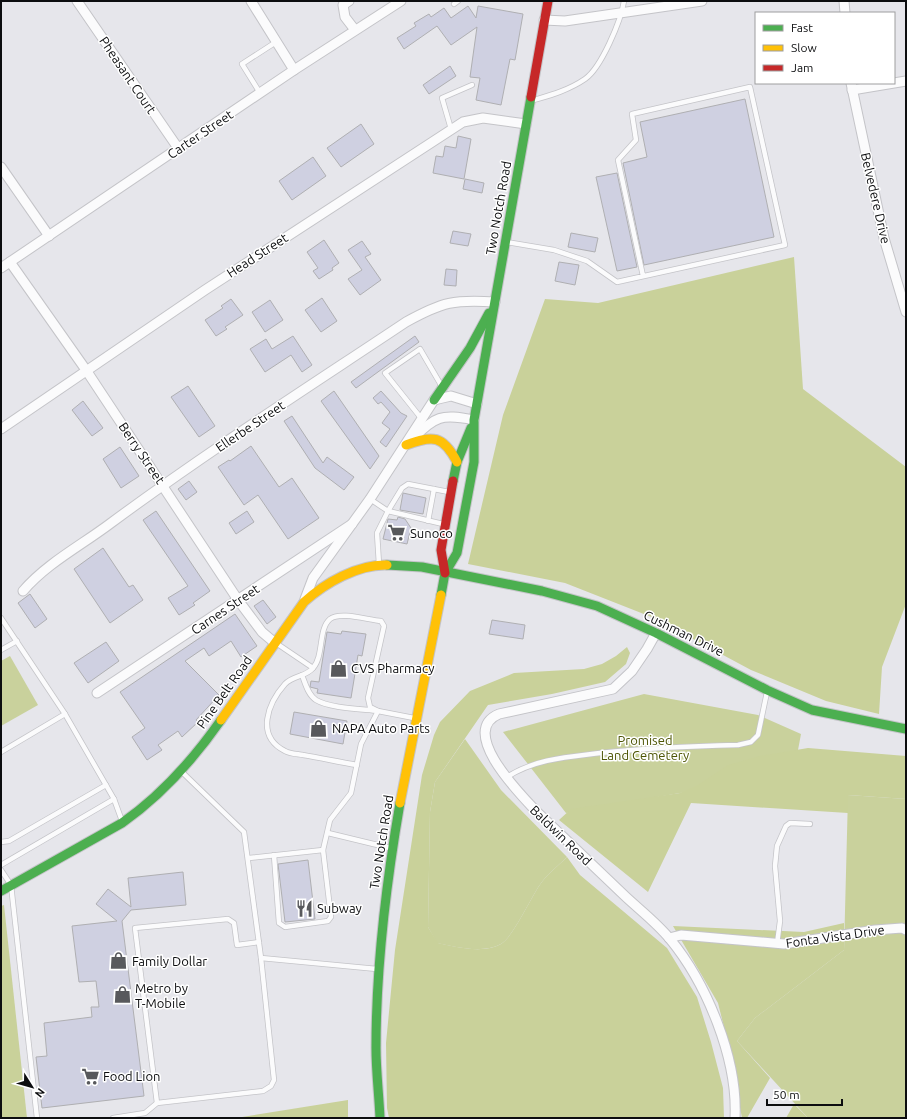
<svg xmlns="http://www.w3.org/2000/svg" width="907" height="1119" font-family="Ubuntu,sans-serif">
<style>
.green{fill:#c9d19c}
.forest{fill:#c9d19a}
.building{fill:#cfd0e1;stroke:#afafb2}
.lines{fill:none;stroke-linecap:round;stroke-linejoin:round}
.lane-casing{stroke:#c4c4c8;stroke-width:6}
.street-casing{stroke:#c4c4c8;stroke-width:11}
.fast-casing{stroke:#c4c4c8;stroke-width:11}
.slow-casing{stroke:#c4c4c8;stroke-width:11}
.jam-casing{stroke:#c4c4c8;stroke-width:11}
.lane{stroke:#fbfbfc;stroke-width:4.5}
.street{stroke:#fbfbfc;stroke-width:9}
.fast{stroke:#4caf50;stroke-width:9}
.slow{stroke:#ffc107;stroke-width:9}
.jam{stroke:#c62828;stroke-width:9}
.labels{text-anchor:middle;stroke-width:3;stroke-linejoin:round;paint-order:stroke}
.street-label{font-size:13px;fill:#0c0d0f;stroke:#fff}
.poi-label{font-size:13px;fill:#0c0d0f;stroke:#fff;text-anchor:start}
.park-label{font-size:13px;fill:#4d5505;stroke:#fff}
</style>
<rect width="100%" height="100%" fill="#e6e6eb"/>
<g class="green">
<polygon points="10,656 38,705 1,726 1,661"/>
<polygon points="644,694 758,715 801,734 798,750 786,780 680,793 566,813 503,732"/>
<path d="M 465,739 L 501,790 L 567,857 C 558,866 546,875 539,886 C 531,898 512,938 501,944 C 482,954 456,947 437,943 L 428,927 L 430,812 L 435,782 Z"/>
<polygon points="848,795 906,799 906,1118 808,1118 737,1041 755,1018 844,950"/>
</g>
<g class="forest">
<polygon points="794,257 803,389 906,467 906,604 882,667 879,714 826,701 751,670 654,618 565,583 468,564 503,415 545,299 598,303"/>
<path d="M 627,647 L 630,653 L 626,664 L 605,682 L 552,694 L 488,705 L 435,782 L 430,812 L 428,927 L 438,943 C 456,947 483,954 501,944 C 512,938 531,898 539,886 C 546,875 558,866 567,857 L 580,875 L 667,948 L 697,997 L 711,1042 L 723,1088 L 724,1118 L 389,1118 L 387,1108 L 386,1043 L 395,950 L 422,775 L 434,735 L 440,722 L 470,691 L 514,673 L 584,669 L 602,664 L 616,656 Z"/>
<polygon points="808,748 906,756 906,799 848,795 848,813 691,803 648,892 559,820 571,809 680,793 698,785 728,765 760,756"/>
<polygon points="4,905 27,1118 1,1118 1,906"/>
<polygon points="844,923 844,950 755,1018 737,1041 770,1078 747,1118 742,1118 728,1043 718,1003 673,926 804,932"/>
<polygon points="348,1100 348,1118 236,1118"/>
<polygon points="794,1104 808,1118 786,1118"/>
</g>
<g class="building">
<polygon points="468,6 476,18 478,6 523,14 515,60 510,59 501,105 476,100 480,78 470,77 477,27 451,45 437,26 404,49 397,38 416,26 414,23 429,14 431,17 444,8 451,18"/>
<polygon points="450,66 456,76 429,94 423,85"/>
<polygon points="745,99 774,237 644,265 623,163 647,157 640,122"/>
<polygon points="361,124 374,144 341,167 327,148"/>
<polygon points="458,136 471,139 464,179 433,173 436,156 443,157 445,146 456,148"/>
<polygon points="313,157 326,176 292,200 279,181"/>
<polygon points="617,173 637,267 617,271 596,177"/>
<polygon points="465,179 484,183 482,193 463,189"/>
<polygon points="453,231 471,234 468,246 450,243"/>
<polygon points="571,233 598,238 595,252 568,247"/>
<polygon points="324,240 339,263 332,268 333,270 319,279 313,271 318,268 307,252"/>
<polygon points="362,241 371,254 365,257 381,280 360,295 348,279 362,270 348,250"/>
<polygon points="559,262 579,265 575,285 555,281"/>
<polygon points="446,269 457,270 456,286 444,285"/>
<polygon points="322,298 337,321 321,332 305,310"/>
<polygon points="231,299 243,315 225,327 227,329 216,336 205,320 223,308 221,306"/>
<polygon points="270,300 283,320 265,332 252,312"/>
<polygon points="293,336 312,365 302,372 291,355 265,372 250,349 266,339 272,349"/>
<polygon points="415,336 419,342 356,388 351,382"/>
<polygon points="188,386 215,426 199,437 171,397"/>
<polygon points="334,391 379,456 370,469 321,401"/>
<polygon points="381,391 401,413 407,416 386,447 380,442 390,429 382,423 390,412 381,402 378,404 373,398"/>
<polygon points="83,401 103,428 92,436 72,410"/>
<polygon points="292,416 323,463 327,457 354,477 344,490 315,468 284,421"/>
<polygon points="251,446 279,487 292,478 319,518 288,539 258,495 244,505 218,467 229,460 230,461"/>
<polygon points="120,447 139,476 121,488 103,459"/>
<polygon points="189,481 197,492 186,500 178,489"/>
<polygon points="403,493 426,498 423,514 400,510"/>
<polygon points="156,511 210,591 193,603 195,605 179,615 168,598 188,586 143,520"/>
<polygon points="247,511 254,522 236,534 229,523"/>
<polygon points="398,517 405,519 411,528 407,544 383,539 388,519 397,520"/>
<polygon points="103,548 129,587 133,585 143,600 110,623 74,569"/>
<polygon points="30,594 47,619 35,628 18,603"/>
<polygon points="263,600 276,617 267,624 254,606"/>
<polygon points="235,614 257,646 241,657 231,641 209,656 204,648 185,661 219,695 196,720 198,722 182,737 178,731 158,745 162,750 147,760 132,737 145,728 120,692"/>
<polygon points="492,620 525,625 523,639 489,634"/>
<polygon points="342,631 366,634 362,656 358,655 351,698 317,693 318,689 310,687 311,681 319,682 327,632 341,634"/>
<polygon points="106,642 119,661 88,683 74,663"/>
<polygon points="294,712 347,721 343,744 290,734"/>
<polygon points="308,860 315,919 285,922 278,864"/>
<polygon points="183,872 186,905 131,910 122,921 144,1096 42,1108 36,1057 47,1056 44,1023 92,1017 91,1007 99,1007 96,981 79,982 72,926 117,921 96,904 108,889 131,907 128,878"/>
</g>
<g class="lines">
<defs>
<g id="lane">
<polyline points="454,4 458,1"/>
<polyline points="260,93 242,64 276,42"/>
<path d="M 534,100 C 551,95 569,90 585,79 C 601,68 621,21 624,1"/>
<polyline points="451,129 442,98 472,85"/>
<polyline points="507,242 554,250 587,261 617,282 785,245 750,87 632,114 636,140 618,160 643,276"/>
<polyline points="421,418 385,373 420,349 441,385"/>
<polyline points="370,499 388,511 377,533 379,564"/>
<polyline points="428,521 434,489"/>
<polyline points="443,524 388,511 402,488 408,484 449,492"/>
<polyline points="1,618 65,714 114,799 122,821"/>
<polyline points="276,643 313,668"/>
<polyline points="1,650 17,641"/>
<polyline points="1,752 65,714"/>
<path d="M 357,765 C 339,762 321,758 303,755 C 298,754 290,754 285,751 C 255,736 268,703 285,684 C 293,675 306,677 313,668 C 324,656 318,629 330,619 C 340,611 368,620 381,621 L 384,626 L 368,698 L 370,707 L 378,711 L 414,718"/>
<path d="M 507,777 C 535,759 567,757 600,753 C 646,748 692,746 738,745 L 751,742 L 758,735 L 767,692"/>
<polyline points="328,833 390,848"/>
<polyline points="1,842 9,841 106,785"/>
<path d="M 274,855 L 279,923 L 285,927 L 328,921 L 331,917 L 323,850 L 330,820 L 351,793 L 361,744 L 378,711 C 361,709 329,708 316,700 C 308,695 305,683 302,675"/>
<polyline points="249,858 323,850"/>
<polyline points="1,865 114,799"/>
<polyline points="1,870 11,885 37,1118"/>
<polyline points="777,944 780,921 775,866 777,846 786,826 790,823 810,824"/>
<polyline points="261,958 377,969"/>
<polyline points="157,1103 135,928 228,919 234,923 237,945 259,942"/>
<polyline points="113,1118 145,1113 157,1103 263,1091 271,1086 274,1080 261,958 244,832 182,772"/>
</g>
<g id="street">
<polyline points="77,1 178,148"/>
<polyline points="251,1 294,70"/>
<polyline points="349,1 343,5 345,17 355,30"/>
<polyline points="844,1 845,13"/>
<polyline points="544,20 565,21 702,1"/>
<polyline points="851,83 884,238 906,312"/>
<polyline points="852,90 906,81"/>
<polyline points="1,167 49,236"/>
<polyline points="10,262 86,370 238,600 262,632 275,643"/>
<polyline points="1,268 294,70 401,1"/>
<polyline points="1,429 205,290 463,122 483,118 526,124"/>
<path d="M 411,440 C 436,417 439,413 474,420"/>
<path d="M 23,591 C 47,563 82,545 111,523 C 207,452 307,388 406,322 C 442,302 455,299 495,302"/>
<polyline points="305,599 313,578 370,499 434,400 451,396 477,404"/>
<path d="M 656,633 L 647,649 L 632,671 L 613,689 L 499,714 C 458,731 519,793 536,811 C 566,840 596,868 626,897 C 640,910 657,923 670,939 C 707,984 738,1059 735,1118"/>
<polyline points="97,693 352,524"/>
<polyline points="669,938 681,935 784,944 875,930 902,928 906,930"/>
</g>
<g id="fast">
<polyline points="434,400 470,348 489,313"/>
<polyline points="453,481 457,462 471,428"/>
<polyline points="387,565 422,567 542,591 597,606 656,633 767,690 812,710 906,729"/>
<polyline points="441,595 445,573 457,553 474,462 474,420 531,97"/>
<path d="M 1,891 L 122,823 C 162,795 193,760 221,720"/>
<path d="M 380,1118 C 379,1095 376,1071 376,1048 C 376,966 386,884 400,803"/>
</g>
<g id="slow">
<path d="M 406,445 C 433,435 443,435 457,462"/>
<path d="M 221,720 L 304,602 C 325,583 358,564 387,565"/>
<polyline points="400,803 441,595"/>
</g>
<g id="jam">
<polyline points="531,97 548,1"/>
<polyline points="445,573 441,550 453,481"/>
</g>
</defs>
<use href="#lane" class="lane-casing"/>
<use href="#street" class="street-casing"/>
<use href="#fast" class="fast-casing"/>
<use href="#slow" class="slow-casing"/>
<use href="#jam" class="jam-casing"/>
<use href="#lane" class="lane"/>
<use href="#street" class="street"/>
<use href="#fast" class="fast"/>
<use href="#slow" class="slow"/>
<use href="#jam" class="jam"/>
</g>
<defs>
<symbol id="supermarket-bare" viewBox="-9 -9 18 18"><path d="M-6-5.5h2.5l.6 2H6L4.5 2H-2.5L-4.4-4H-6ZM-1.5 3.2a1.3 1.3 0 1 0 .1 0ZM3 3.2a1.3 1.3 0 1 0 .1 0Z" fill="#58595c" stroke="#fff" stroke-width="2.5" paint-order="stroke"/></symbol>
<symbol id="shop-bare" viewBox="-9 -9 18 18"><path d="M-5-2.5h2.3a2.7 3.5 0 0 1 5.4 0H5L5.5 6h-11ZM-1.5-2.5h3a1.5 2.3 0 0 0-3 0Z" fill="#58595c" stroke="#fff" stroke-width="2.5" paint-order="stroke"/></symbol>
<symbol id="restaurant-bare" viewBox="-9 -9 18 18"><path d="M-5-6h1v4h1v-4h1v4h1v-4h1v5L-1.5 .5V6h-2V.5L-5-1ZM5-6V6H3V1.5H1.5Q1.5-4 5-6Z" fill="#58595c" stroke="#fff" stroke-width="2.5" paint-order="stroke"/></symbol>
</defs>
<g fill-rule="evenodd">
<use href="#supermarket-bare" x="384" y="520" width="25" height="25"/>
<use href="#shop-bare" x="326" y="656" width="25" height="25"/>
<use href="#shop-bare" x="306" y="716" width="25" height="25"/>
<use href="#restaurant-bare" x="292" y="896" width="25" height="25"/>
<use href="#shop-bare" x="106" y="948" width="25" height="25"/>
<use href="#shop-bare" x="110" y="982" width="25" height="25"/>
<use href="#supermarket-bare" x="78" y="1064" width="25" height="25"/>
</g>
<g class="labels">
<g class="street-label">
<text transform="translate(128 75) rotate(56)" y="5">Pheasant Court</text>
<text transform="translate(200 134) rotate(-34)" y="5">Carter Street</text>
<text transform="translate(876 198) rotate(77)" y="5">Belvedere Drive</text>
<text transform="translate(498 208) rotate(-80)" y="5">Two Notch Road</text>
<text transform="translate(257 255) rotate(-33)" y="5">Head Street</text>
<text transform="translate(250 426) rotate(-34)" y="5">Ellerbe Street</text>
<text transform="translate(142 453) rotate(56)" y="5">Berry Street</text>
<text transform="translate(225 609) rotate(-34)" y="5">Carnes Street</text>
<text transform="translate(684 633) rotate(26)" y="5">Cushman Drive</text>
<text transform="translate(224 692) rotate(-55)" y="5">Pine Belt Road</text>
<text transform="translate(561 835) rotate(44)" y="5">Baldwin Road</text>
<text transform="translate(381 842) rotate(-81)" y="5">Two Notch Road</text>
<text transform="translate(835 936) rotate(-8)" y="5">Fonta Vista Drive</text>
</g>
<g class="poi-label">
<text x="410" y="538">Sunoco</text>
<text x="351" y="673">CVS Pharmacy</text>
<text x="332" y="733">NAPA Auto Parts</text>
<text x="317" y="913">Subway</text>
<text x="132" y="966">Family Dollar</text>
<text x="135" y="993">Metro by<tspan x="135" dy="15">T-Mobile</tspan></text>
<text x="103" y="1081">Food Lion</text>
</g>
<g class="park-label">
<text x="645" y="745">Promised<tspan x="645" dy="15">Land Cemetery</tspan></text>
</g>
</g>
<rect width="907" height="1119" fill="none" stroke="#0c0d0f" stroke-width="4"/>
<rect x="755" y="12" width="140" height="72" fill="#ffffff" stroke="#9e9e9f"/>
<rect x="763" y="25" width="20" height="6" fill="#4caf50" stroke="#9e9e9f"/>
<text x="791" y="32" font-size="12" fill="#0c0d0f">Fast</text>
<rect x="763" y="45" width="20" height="6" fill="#ffc107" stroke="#9e9e9f"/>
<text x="791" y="52" font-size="12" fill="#0c0d0f">Slow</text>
<rect x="763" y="65" width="20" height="6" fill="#c62828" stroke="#9e9e9f"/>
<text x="791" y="72" font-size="12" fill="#0c0d0f">Jam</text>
<g transform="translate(32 1087) rotate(127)" stroke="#ffffff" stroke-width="3" paint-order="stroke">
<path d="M0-3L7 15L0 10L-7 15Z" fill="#0c0d0f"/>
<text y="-6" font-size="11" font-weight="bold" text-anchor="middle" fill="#0c0d0f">N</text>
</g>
<path d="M767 1099v6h75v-6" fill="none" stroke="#0c0d0f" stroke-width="2"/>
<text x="773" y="1099" font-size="12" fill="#0c0d0f" stroke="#ffffff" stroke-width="3" paint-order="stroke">50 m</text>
</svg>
